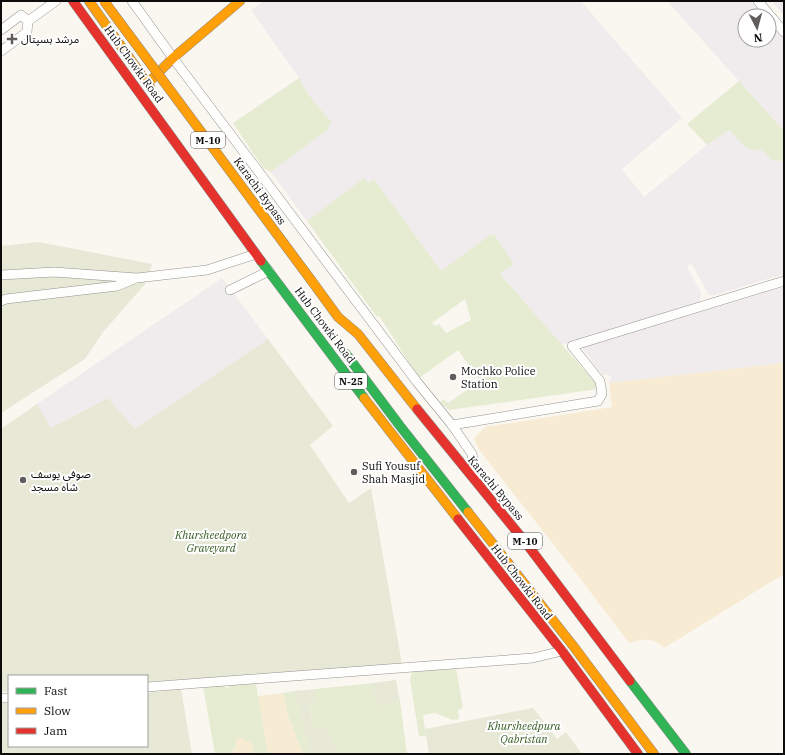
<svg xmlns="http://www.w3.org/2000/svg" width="785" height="755" font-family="'IBM Plex Serif','Noto Sans Arabic',serif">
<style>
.industrial{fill:#f0ebed}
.green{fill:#e6ecd2;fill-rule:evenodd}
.sand{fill:#f7ebd4}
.cemetery{fill:#e7e8d6}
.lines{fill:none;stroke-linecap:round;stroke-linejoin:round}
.street-casing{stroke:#93928f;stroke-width:10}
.fast-casing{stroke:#8a8885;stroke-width:10}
.slow-casing{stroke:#8a8885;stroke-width:10}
.jam-casing{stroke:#8a8885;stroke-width:10}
.street{stroke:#fefefd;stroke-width:9}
.fast{stroke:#30b455;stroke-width:9}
.slow{stroke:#ff9f0a;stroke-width:9}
.jam{stroke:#e5322d;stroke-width:9}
.slow-bridge-casing{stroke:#807f7c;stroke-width:10;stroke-linecap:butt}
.slow-bridge{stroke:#ff9f0a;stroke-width:9}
.poi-dot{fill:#5f5e5c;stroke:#fff;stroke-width:1.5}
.labels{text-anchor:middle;stroke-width:4;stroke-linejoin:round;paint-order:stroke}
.shield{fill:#fff;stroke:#555;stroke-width:1}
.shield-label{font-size:10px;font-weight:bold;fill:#0c0c0c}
.poi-label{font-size:11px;fill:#0c0c0c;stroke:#fff;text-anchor:start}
.street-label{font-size:11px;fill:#0c0c0c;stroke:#fff}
.park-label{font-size:11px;font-style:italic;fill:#365c24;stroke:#fff}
</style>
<rect width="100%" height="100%" fill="#faf7f0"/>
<g class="industrial">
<polygon points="264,1 581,1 682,118 622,169 644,197 707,145 729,130 746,148 763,151 771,160 784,161 784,274 715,295 709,295 691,263 687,267 701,292 699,304 562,345 500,274 490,236 441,271 374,179 368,184 364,178 307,221 271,172 330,128 328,126 332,123 308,94 299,78 251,10"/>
<polygon points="667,1 751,1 764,16 745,16 745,40 769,40 769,22 783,38 784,131"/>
<polygon points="772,1 784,1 784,16"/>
<polygon points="222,278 268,339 135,429 108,398 51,428 37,404"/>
<polygon points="784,287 784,363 609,383 612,377 606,374 603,375 583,349 584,347"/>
</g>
<g class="green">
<polygon points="299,78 308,94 332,123 328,126 330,128 271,172 263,168 233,123"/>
<polygon points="739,81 784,131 784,161 771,160 763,151 746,148 729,130 707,145 687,124"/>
<path d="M 364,178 L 368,183 L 374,179 L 441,271 L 490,235 L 491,236 L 494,234 L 514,264 L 500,274 L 599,387 L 598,389 L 449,410 L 440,402 L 443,399 L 448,403 L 480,381 L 458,350 L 419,378 L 380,317 L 379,316 L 377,317 L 307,221 ZM 465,299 L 471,320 L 446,333 L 439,324 L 436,326 L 432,323 Z"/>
<polygon points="456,668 463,708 458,710 459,719 453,720 435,713 423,715 426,736 419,736 410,680 412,672"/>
<polygon points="373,683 376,706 400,701 407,754 338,754 326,727 313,728 309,704 317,702 315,689"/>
<polygon points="230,684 256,684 268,754 254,754 251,743 236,746 231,754 215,754 203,687 223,685 228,689"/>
<polygon points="294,691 311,754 303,754 288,716 283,693"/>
</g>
<g class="sand">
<path d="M 784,363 L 784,574 L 664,648 C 653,637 642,639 629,643 L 576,573 L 487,460 L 478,448 L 474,438 L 485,427 L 612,407 L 609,383 Z"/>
<polygon points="283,693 288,716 303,754 268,754 258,696"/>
<polygon points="239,737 251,743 254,754 231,754 236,746 235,740"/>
</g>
<g class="cemetery">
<polygon points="39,242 152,264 146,283 103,332 85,359 1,413 1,246"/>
<polygon points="268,339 333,426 310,445 349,503 371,488 402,664 147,682 147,676 9,676 9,691 1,692 1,429 37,404 51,428 108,398 135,429"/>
<polygon points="396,680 400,701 376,706 373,683"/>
<polygon points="181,689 192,754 1,754 1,702 9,701 9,746 147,746 147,693"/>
<polygon points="315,689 317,702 309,704 313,728 326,727 338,754 311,754 294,691"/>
<polygon points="533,708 557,739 566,732 582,754 429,754 425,729"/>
</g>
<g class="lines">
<defs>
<g id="street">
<polyline points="132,1 173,58 417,382 452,425 472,454 476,478"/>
<polyline points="758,1 784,32"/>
<polyline points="1,30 21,15 28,21 56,1"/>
<polyline points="1,51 27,32 28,21"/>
<polyline points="1,275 54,272 137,278 207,270 256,254"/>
<polyline points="230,290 269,271"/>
<polyline points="1,301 6,299 117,286 134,279"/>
<polyline points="452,425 598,401 602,394 600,381 572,346 784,281"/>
<polyline points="147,687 533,658 562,651"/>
<polyline points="1,698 9,698"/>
</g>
<g id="fast">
<polyline points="261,261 364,398"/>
<polyline points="346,354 400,426 468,512"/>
<polyline points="630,681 686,754"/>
</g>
<g id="slow">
<polyline points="89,1 150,87"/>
<polyline points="152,79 173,58 240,1"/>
<polyline points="311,280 338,317 358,334 417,409"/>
<polyline points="364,398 458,519"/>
<polyline points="468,512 574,647 654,754"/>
</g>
<g id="jam">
<polyline points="73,1 261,261"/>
<polyline points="417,409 526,543 630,681"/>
<polyline points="458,519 562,651 638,754"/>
</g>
</defs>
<use href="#street" class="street-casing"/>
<use href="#fast" class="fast-casing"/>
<use href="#slow" class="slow-casing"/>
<use href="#jam" class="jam-casing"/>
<use href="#street" class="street"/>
<use href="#fast" class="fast"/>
<use href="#slow" class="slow"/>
<use href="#jam" class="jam"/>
<defs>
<polyline id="slow-bridge" points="104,1 311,280"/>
</defs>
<use href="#slow-bridge" class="slow-bridge-casing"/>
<use href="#slow-bridge" class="slow-bridge"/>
</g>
<g class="poi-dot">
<path d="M10 33h4v4h4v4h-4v4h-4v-4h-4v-4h4z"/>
<circle cx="453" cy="377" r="4"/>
<circle cx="354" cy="472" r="4"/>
<circle cx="23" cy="480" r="4"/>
</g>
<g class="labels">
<g class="shield">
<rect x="191" y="132" width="34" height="16" rx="3"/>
<rect x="335" y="373" width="32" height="16" rx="3"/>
<rect x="508" y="533" width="34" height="16" rx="3"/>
</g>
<g class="shield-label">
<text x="208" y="144">M-10</text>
<text x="351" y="385">N-25</text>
<text x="525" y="545">M-10</text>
</g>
<g class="poi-label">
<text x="21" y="43">مرشد ہسپتال</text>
<text x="461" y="375">Mochko Police<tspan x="461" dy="13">Station</tspan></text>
<text x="362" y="470">Sufi Yousuf<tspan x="362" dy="13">Shah Masjid</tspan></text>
<text x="31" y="478">صوفی یوسف<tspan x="31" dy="13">شاہ مسجد</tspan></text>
</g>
<g class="street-label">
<text transform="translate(134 64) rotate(54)" y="4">Hub Chowki Road</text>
<text transform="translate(260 191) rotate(54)" y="4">Karachi Bypass</text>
<text transform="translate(325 325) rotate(53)" y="4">Hub Chowki Road</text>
<text transform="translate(496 488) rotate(50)" y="4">Karachi Bypass</text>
<text transform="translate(522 582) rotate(52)" y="4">Hub Chowki Road</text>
</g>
<g class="park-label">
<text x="211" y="539">Khursheedpora<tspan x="211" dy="13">Graveyard</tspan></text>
<text x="524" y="730">Khursheedpura<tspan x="524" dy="13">Qabristan</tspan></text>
</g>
</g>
<rect width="785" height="755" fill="none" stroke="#0c0c0c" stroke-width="4"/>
<rect x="8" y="675" width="140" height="72" fill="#ffffff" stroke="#9e9e9e"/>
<rect x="16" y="688" width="20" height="6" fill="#30b455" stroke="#9e9e9e"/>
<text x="44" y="695" font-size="12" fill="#0c0c0c">Fast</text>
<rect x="16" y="708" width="20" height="6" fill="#ff9f0a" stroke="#9e9e9e"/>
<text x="44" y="715" font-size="12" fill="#0c0c0c">Slow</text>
<rect x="16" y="728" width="20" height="6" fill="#e5322d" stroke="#9e9e9e"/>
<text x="44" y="735" font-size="12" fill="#0c0c0c">Jam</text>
<g transform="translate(757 28) rotate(174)"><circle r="19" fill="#ffffff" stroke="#9e9e9e"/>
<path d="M0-3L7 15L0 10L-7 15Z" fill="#5f5e5c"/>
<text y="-6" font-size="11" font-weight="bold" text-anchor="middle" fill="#0c0c0c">N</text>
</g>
</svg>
